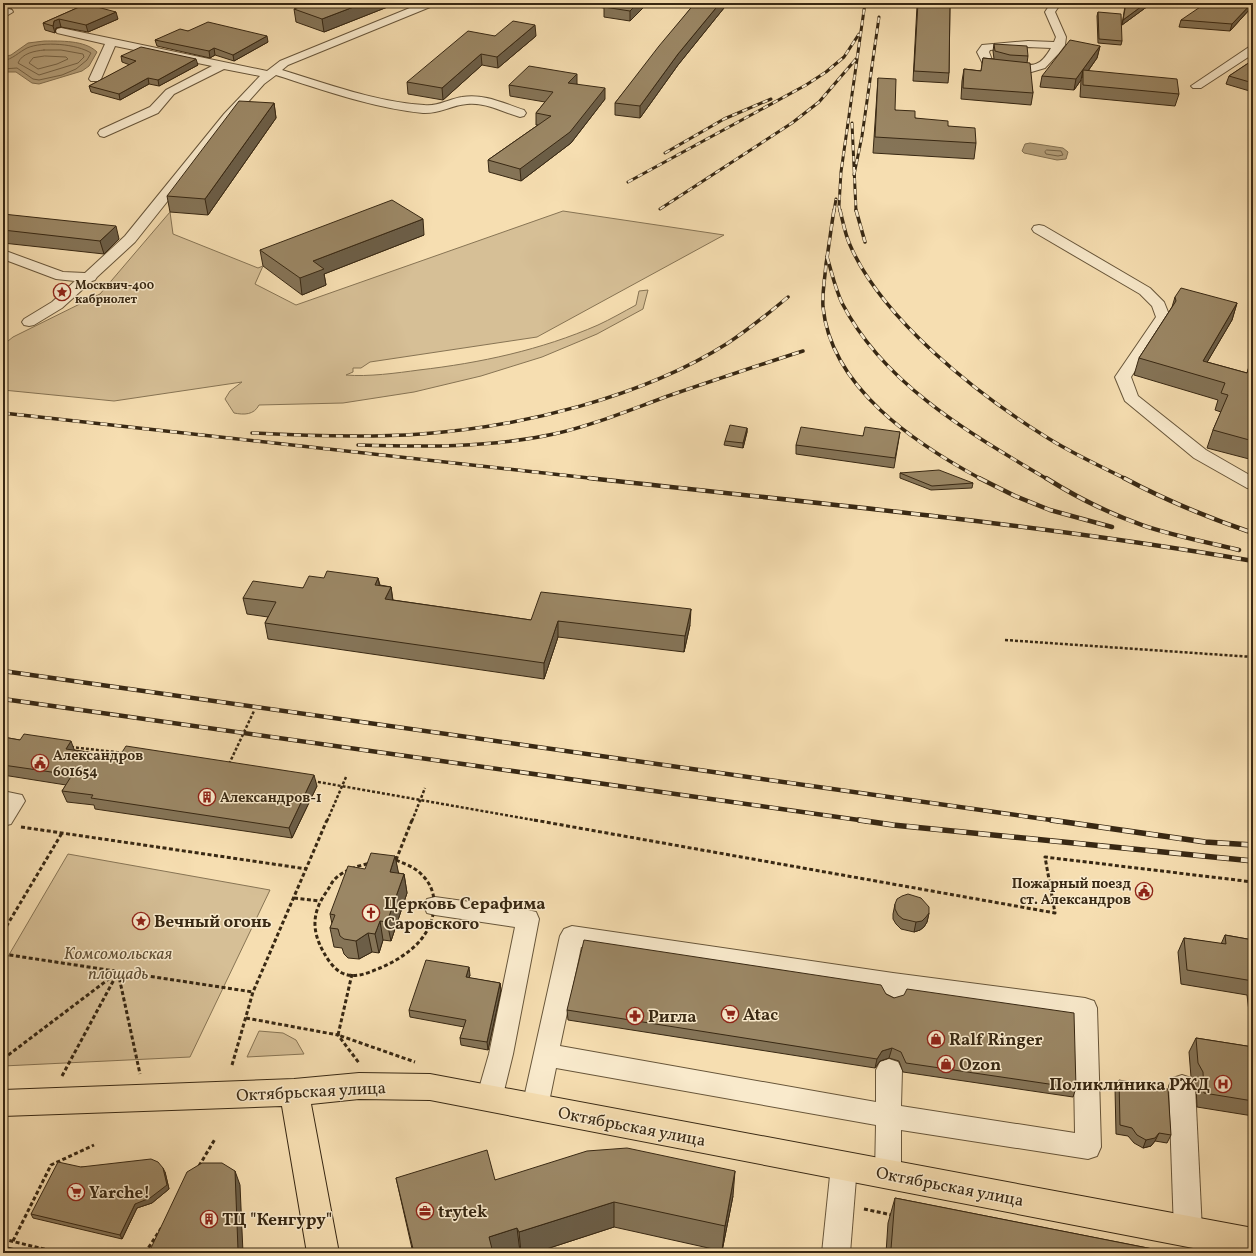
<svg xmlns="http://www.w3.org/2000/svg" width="1256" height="1256" font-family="Vollkorn,serif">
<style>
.green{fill:#d6bf96;stroke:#877454}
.water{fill:#b5a07b;stroke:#837051}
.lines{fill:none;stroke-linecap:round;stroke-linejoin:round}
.shore{stroke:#766447;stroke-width:1}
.minor-casing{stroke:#68563a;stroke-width:2}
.major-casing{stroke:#382813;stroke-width:2}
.path-far1{stroke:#382813;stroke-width:2.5;stroke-dasharray:3 2;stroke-linecap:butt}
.path{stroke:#382813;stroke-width:3;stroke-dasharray:4 2.5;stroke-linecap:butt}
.minor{fill:#f9eacc;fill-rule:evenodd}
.major{fill:#f6deb1;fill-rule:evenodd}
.rail-far3-casing{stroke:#382813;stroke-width:3}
.rail-far2-casing{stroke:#382813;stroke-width:3.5}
.rail-far1-casing{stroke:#382813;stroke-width:4.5}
.rail-casing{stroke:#382813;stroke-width:5.5}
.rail-far3{stroke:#f9eacc;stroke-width:2;stroke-dasharray:5.5;stroke-linecap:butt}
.rail-far2{stroke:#f9eacc;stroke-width:2.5;stroke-dasharray:7;stroke-linecap:butt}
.rail-far1{stroke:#f9eacc;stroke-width:3;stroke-dasharray:9;stroke-linecap:butt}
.rail{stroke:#f9eacc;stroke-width:4;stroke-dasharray:12;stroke-linecap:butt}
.wall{fill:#857457;stroke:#382813}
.shaded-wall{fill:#6c5e47;stroke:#382813}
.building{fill:#9b8765;stroke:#382813}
.labels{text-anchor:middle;stroke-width:3;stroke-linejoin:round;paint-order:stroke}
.far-poi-label{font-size:12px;font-weight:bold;fill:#382813;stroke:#f9eacc;text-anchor:start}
.poi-label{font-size:14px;font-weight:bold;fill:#382813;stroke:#f9eacc;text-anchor:start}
.near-poi-label{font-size:17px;font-weight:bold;fill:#382813;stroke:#f9eacc;text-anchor:start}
.near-park-label{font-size:17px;font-style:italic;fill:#604e34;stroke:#f9eacc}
.near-street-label{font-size:17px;fill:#382813;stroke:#f9eacc}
</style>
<rect width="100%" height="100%" fill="#f6deb1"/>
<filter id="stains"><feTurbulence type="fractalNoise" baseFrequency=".005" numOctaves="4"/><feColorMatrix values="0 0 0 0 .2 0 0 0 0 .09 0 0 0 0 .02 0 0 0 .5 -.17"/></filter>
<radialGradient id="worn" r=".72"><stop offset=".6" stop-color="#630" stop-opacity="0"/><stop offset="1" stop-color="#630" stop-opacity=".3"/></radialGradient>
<g class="green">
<path d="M 563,211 L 724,235 L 537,337 L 370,362 L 361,368 L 353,368 L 353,372 L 346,375 C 368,377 397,373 419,370 C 480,363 541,350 598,325 C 611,319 623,312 636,305 L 639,291 L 648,290 L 643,309 L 597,334 L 542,357 L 481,376 L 414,392 L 343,403 L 259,405 C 254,415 244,415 234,413 L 225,399 L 230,391 L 242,382 L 114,401 L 3,390 L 3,345 L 13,337 L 100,294 L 170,212 L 173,234 L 258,268 L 263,266 L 255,284 L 296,305 Z"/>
<polygon points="68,854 270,890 190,1057 3,1066 3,965"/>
<polygon points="259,1031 283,1033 296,1040 304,1054 247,1057"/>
</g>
<g class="water">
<path d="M 44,41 C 60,41 85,40 97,52 L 89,66 L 82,71 L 39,84 L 32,83 L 16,72 L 3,72 L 3,57 L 11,55 L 28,43 Z"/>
<polygon points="1030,143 1063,148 1068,152 1066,159 1057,160 1024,153 1022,151 1025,144"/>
</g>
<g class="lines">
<g class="shore">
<path d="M 44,50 L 61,50 L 83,54 L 84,57 L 78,63 L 39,75 L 18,63 C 22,53 35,51 44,50 Z"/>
<polygon points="45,56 66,57 68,59 57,64 38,69 29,63 33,58"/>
<path d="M 3,61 C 13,59 19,52 27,48 C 43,41 77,44 91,53 L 87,60 L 76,69 L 62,75 L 39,80 L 33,79 L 17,68 L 3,69"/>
<polygon points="1047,150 1061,151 1063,155 1058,156 1046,154 1045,152"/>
</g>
<defs>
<g id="minor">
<path d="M 422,3 L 436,3 L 435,5 L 288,65 L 282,70 C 328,84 376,102 424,105 C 437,107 449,99 462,97 C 484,93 505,104 524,110 L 526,113 L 524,116 L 520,117 C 502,112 486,102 467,104 C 452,105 439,114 423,113 C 373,108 323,90 276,75 L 264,84 L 232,120 L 135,242 L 97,277 L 95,280 L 92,281 L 62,308 L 34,325 L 29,326 L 24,325 L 22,322 L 24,319 L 52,302 L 75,281 L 56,279 L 3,259 L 3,250 L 63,272 L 85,273 L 125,236 L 224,114 L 260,76 L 224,69 L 174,94 L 158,113 L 104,137 L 100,136 L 98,133 L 100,130 L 150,107 L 166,90 L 212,66 L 115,46 L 101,79 L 99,81 L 91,81 L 89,79 L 105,44 L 57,33 L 56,31 L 57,29 L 61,28 L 267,71 L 280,61 Z"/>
<path d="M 1051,3 L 1061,3 L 1055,12 L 1066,37 L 1065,45 L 1059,53 L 1045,68 L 1028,73 L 999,70 L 983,64 L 977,52 L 982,45 L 1028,41 L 1054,42 L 1056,37 L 1045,12 ZM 1028,47 L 1051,48 C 1040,67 1034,66 1014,65 C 1006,64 999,63 992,60 L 989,52 L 990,50 Z"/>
<polygon points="3,7 12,10 13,12 8,15 3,14"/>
<polygon points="1253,46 1253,54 1201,88 1193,88 1191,86 1249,47"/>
<polygon points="1039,225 1044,226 1150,288 1164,302 1170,317 1131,377 1138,396 1206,450 1253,477 1253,489 1247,488 1194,458 1125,401 1115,377 1156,317 1152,306 1140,294 1034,232 1032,229 1034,226"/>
<polygon points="3,791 22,795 25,801 11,824 3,826"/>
<polygon points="435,897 528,910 536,912 539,919 513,1054 502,1099 498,1107 489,1111 480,1107 476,1099 489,1054 515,927 435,915 427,913 424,906 427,899"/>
<path d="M 572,926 L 893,973 L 1085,998 L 1094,1001 L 1097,1008 L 1101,1147 L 1097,1156 L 1088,1159 L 901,1130 L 901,1174 L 897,1183 L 888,1187 L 879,1183 L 875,1174 L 876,1125 L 556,1068 L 548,1107 L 544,1115 L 535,1119 L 526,1115 L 522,1107 L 560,936 L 564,929 ZM 581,947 L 881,991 L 881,996 L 885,1003 L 893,1006 L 901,1003 L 905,995 L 1073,1017 L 1075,1133 L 901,1106 L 902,1070 L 898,1062 L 889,1059 L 880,1062 L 876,1070 L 876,1102 L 560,1046 Z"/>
<polygon points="1182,1075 1191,1078 1195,1086 1202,1231 1198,1240 1188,1244 1178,1240 1174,1231 1169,1086 1173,1078"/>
<polygon points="844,1154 853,1157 857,1166 850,1253 822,1253 831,1166 835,1157"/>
</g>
<polygon id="major" points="359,1073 430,1074 1253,1228 1253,1253 1219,1253 430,1100 359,1099 311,1104 339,1253 307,1253 282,1106 3,1116 3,1090 294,1079"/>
</defs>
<use href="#minor" class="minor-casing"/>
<use href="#major" class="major-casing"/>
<g class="path-far1">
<polyline points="1005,640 1253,657"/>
<polyline points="71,747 124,753"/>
<polyline points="229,764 254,711"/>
<polyline points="313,781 539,821"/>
<polyline points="327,821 346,777"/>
<polyline points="412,821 425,788"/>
</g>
<g class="path">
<polyline points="534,820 1055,913 1045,857 1253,882"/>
<polyline points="21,827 307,869"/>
<path d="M 396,860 C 405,864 415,867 422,875 C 443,895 434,928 416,945 C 406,955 392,963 380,968 C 368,973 355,979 342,973 C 334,969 328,960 324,953 C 311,930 312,912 327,891 C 330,887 332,881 336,878 C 350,865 378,861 396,860 Z"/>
<polyline points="396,860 412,820"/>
<polyline points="294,898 320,901"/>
<polyline points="3,932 62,833"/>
<polyline points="3,954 253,992"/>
<polyline points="118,972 140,1074"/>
<polyline points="352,974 338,1035 415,1062"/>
<polyline points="246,1018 338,1035 359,1063"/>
<polyline points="3,1059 118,972"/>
<polyline points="232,1065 253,992 327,820"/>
<polyline points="62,1076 117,974"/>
<polyline points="199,1166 215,1139"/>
<polyline points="864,1209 892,1215"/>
<polyline points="3,1239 60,1253"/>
<polyline points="13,1241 51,1165 94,1145"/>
<polyline points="145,1253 162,1227"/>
</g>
<use href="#minor" class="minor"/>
<use href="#major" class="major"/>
<defs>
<g id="rail-far3">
<polyline points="852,123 856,211"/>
<polyline points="665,153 724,119 771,99"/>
<polyline points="854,175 862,136 879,17"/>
<polyline points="628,182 806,85 826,72 844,57 859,34"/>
<polyline points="660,209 792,123 819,102 856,59"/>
<polyline points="834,211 836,199"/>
<polyline points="840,211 839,206 841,172 865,3"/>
</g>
<g id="rail-far2">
<path d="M 834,210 C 831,228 829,246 826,264 C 825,278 822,293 823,307 C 831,388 916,444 981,479"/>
<path d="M 840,210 C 843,222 845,234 850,245 C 882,319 976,393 1043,435 C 1069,452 1098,465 1126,479"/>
<polyline points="856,210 865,242"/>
<path d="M 827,257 C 832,273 835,288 842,303 C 884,385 971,434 1047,479"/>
<polyline points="3,413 598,479"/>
<path d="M 252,433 C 308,436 365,438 421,434 C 521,427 643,397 728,343 C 749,329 769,313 788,297"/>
<path d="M 358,445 C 423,447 490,448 554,434 C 594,425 632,409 671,395 C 715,380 759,365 803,351"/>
</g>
<g id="rail-far1">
<path d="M 589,478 C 811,503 1033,523 1253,561"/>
<polyline points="979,478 1015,496 1050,510 1112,527"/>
<path d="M 1046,478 C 1076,497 1108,513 1142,525 C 1173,536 1207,542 1239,550"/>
<path d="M 1124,478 C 1165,500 1209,518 1253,533"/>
<polyline points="3,671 1058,821"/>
<polyline points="3,699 866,821"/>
</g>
<g id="rail">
<polyline points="859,820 893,825 1253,861"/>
<polyline points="1051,820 1205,842 1253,845"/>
</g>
</defs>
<use href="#rail-far3" class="rail-far3-casing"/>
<use href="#rail-far2" class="rail-far2-casing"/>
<use href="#rail-far1" class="rail-far1-casing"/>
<use href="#rail" class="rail-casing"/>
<use href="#rail-far3" class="rail-far3"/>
<use href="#rail-far2" class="rail-far2"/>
<use href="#rail-far1" class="rail-far1"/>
<use href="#rail" class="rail"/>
</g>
<g class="wall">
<polygon points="3,3 23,3 11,8 3,6"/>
<polygon points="582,3 648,3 630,21 604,17 604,8 582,4"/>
<polygon points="695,3 728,3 678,65 640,118 615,115 615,103"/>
<polygon points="774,3 787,3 784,5"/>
<polygon points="874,3 950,3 949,73 948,83 913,81 917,6"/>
<polygon points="1113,3 1152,3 1122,25 1125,6"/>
<polygon points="86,4 118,19 88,32 61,27 56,28 55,33 45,30 43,23"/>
<polygon points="395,4 324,32 296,22 294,9"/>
<polygon points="1249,10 1230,31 1179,27 1181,20"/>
<polygon points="1098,12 1122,41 1121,45 1098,43 1097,16"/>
<polygon points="188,31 268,42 234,61 215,55 210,58 157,46 155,40"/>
<polygon points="495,36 536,36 498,68 482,65 443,100 408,94 407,82"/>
<polygon points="994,44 1028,56 1027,63 1033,93 1031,105 961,99 962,81 964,69 981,71 983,58 994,59 993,51"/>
<polygon points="1100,46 1097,58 1088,71 1179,94 1175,106 1080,97 1081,80 1074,90 1040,87 1042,76"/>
<polygon points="121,56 198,65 159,86 149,84 120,100 91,92 89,86 130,65 122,62"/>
<polygon points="1253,60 1253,92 1226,84 1229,76"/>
<polygon points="878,78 895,110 915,118 948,126 976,143 974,159 873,153"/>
<polygon points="577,84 605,99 571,143 521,181 489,172 488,160 538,125 536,125 536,113 545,102 510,96 509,85"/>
<polygon points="274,103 276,118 208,215 170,212 167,196"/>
<polygon points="1253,151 1253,158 1251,158"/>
<polygon points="3,214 119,239 104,254 3,243"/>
<polygon points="424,235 324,274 326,285 302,295 263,266 260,250"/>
<polygon points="1175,297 1237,303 1232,320 1207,362 1247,373 1253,354 1253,460 1207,448 1213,430 1221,412 1215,410 1218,400 1134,375 1139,358 1172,307"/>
<polygon points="747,428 747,432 743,448 724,445 725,441"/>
<polygon points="900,432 894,468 796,454 796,445 863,436"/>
<polygon points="900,473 973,483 972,488 931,490 900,478"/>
<polygon points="378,578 380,585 391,587 393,600 531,620 690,625 684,652 558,637 544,679 268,639 265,623 268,617 247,614 243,598 303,588"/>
<polygon points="3,737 75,750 317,786 292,838 95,809 94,805 67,802 62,791 66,785 3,775"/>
<polygon points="395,856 398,873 404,874 407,893 391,941 383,940 379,953 372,952 359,959 348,958 344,954 342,948 334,947 330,928 332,924 330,914 365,869"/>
<polygon points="895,904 929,913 927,922 924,927 920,930 914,932 901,929 896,924 893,919 893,914"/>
<polygon points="1225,935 1253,940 1253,1045 1247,995 1181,984 1178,952 1184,938 1221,944"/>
<polygon points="470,975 469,978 500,983 501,990 488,1050 461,1045 460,1038 464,1027 410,1017 409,1010"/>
<polygon points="886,994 1076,1088 1073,1097 903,1072 899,1061 889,1058 880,1061 875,1068 568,1020 567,1010"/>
<polygon points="1196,1038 1253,1047 1253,1116 1197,1107 1196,1086 1191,1077 1189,1052"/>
<polygon points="1119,1080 1171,1135 1167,1143 1155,1141 1151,1146 1143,1148 1134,1143 1128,1136 1116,1134 1115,1088"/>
<polygon points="81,1167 165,1172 169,1189 152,1203 137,1208 122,1239 33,1218 31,1214"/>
<polygon points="396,1178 495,1180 733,1196 722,1251 614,1227 534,1253 520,1253 520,1252 517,1253 413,1253"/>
<polygon points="895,1198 1173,1253 886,1253 888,1223"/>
</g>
<g class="shaded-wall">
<polygon points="10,3 23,3 11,8"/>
<polygon points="364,3 394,3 395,4 324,32 322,19"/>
<polygon points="638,3 648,3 630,21 630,11"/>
<polygon points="720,3 728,3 678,65 640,118 640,106 678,54"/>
<polygon points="1146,3 1152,3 1122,25 1123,20"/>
<polygon points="1251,4 1249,10 1230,31 1232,24"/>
<polygon points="116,12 118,19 88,32 86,25"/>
<polygon points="59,19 61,27 56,28 55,33 53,26 54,21"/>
<polygon points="535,25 536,36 498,68 497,57"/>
<polygon points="267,36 268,42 234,61 233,55"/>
<polygon points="1100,46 1097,58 1083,78 1083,70 1081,80 1074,90 1076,79"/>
<polygon points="214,48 215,55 210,58 209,51"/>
<polygon points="481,54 482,65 443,100 442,88"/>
<polygon points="196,59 198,65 159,86 158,80"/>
<polygon points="577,74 577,85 568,83"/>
<polygon points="148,78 149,84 120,100 119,94"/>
<polygon points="605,88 605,99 571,143 521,181 520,169"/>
<polygon points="274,103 276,118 208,215 205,199"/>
<polygon points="423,219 424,235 324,274 326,285 302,295 300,278 313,261"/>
<polygon points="116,226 119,239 104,254 100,241"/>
<polygon points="1237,303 1232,320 1199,376 1203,361"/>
<polygon points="747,428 747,432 743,448 743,443"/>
<polygon points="378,578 381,594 375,585"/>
<polygon points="391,587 393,603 385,599"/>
<polygon points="691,609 690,625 684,652 685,636"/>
<polygon points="558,621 558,637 544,679 544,663"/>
<polygon points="71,741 75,752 66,749"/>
<polygon points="314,775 317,786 292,838 289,828"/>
<polygon points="395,856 399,875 390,872"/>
<polygon points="404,874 407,893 391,941 387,922"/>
<polygon points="929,913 927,922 924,927 920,930 914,932 916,922"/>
<polygon points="380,921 383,940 379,953 375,934"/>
<polygon points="368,933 372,952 359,959 356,941"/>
<polygon points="469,967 470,975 467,984 466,977"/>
<polygon points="500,983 501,990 488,1050 487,1042"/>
<polygon points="892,1048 889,1058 880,1061 875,1068 877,1059 882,1051"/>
<polygon points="1159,1133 1155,1141 1151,1146 1143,1148 1146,1140"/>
<polygon points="163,1168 165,1172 169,1189 152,1203 137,1208 122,1239 120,1235 135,1204"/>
<polygon points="235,1171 240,1185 243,1253 229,1253"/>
<polygon points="735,1171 733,1196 722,1251 725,1226"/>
<polygon points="614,1202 614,1227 534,1253 521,1253 519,1232"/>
<polygon points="517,1228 520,1252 517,1253 491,1253 489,1237"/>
</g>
<g class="building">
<polygon points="309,3 364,3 322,19 294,9"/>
<polygon points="609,3 638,3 630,11 604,7"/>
<polygon points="695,3 720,3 678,54 640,106 615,103 659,46"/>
<polygon points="918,3 950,3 949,73 914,71"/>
<polygon points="1126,3 1146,3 1123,20"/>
<polygon points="1206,3 1248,3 1251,4 1232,24 1181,20"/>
<polygon points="86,4 116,12 86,25 59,19 54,21 53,26 43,23"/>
<polygon points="1098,12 1121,14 1122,41 1099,39"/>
<polygon points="513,21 535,25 497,57 481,54 442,88 407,82 468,31 495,36"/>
<polygon points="208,22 267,36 233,55 214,48 209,51 155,40 180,29 188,31"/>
<polygon points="1070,40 1100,46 1076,79 1042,76"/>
<polygon points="994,44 1027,46 1028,56 1010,55 995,51"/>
<polygon points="141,47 196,59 158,80 148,78 119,94 89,86 136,61 121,56"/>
<polygon points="983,58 1030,63 1033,93 963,88 964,69 981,71"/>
<polygon points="1253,60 1253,83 1229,76"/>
<polygon points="529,66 577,74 568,83 605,88 570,132 520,169 488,160 551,116 536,113 553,92 509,85"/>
<polygon points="1083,70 1177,79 1179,94 1083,85"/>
<polygon points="878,78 896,79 895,110 915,111 915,118 948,121 948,126 975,128 976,143 875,137"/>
<polygon points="239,101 274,103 205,199 167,196"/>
<polygon points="392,200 423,219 313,261 324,269 300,278 260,250"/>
<polygon points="3,214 116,226 100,241 3,230"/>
<polygon points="1181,288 1237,303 1203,361 1247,373 1253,354 1253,441 1213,430 1228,395 1221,393 1225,383 1139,358 1176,301 1175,297"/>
<polygon points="730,425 747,428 743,443 725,441"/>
<polygon points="801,427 863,436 865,427 900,432 895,458 796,445"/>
<polygon points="939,470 973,483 932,486 900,473"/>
<polygon points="327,571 378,578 375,585 391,587 385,599 531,620 541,592 691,609 685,636 558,621 544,663 265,623 276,602 243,598 253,581 303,588 309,576 324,578"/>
<polygon points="24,734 71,741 66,749 119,757 126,746 314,775 289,828 91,798 93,795 62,791 72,775 3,765 3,737 20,740"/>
<polygon points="371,853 395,856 390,872 404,874 387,922 380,921 375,934 368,933 356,941 344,939 340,936 338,929 330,928 335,915 330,914 348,866 365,869"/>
<polygon points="908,894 921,898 929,907 929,913 926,917 922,921 916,922 903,919 898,915 895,909 895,904 897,899 902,896"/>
<polygon points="1225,935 1253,940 1253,981 1187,970 1184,938 1226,944"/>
<polygon points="584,940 881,985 886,994 894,998 904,995 907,989 1074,1013 1076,1088 906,1063 901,1052 892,1048 882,1051 877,1059 567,1010"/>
<polygon points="426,960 469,967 466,977 500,983 487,1042 460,1038 466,1020 409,1010"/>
<polygon points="1196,1038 1253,1047 1253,1101 1204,1093 1203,1072 1198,1063"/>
<polygon points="1119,1080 1168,1089 1171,1135 1159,1133 1155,1138 1146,1140 1137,1135 1132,1128 1120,1125"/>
<polygon points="627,1148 735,1171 725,1226 614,1202 519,1232 517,1228 489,1237 493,1253 414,1253 396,1178 487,1150 495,1180 587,1151"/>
<polygon points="151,1159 158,1162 163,1168 167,1185 150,1198 135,1204 120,1235 31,1214 58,1162 81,1167"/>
<polygon points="202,1163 222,1163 235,1171 238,1250 229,1253 152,1253 151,1248 187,1172"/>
<polygon points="895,1198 1173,1253 910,1253 891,1249"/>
<polygon points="3,1246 33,1253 3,1253"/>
</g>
<defs>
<symbol id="sight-ring" viewBox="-11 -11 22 22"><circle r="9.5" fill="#f9eacc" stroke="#8f2418" stroke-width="1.5"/><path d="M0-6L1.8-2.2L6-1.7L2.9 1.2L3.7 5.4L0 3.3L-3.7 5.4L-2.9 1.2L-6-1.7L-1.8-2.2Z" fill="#8f2418"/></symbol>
<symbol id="civic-ring" viewBox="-11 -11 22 22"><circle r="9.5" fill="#f9eacc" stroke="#8f2418" stroke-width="1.5"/><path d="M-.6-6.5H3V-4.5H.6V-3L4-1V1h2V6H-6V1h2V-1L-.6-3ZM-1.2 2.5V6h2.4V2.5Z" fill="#8f2418"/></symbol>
<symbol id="building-ring" viewBox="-11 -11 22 22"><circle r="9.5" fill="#f9eacc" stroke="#8f2418" stroke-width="1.5"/><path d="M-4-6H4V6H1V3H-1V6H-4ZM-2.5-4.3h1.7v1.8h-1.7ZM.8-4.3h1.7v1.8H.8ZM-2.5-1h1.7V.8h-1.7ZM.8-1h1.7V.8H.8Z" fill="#8f2418"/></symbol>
<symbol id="church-ring" viewBox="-11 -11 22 22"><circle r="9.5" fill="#f9eacc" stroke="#8f2418" stroke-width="1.5"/><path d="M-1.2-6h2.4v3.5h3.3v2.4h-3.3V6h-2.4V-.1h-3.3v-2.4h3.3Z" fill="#8f2418"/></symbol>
<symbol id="supermarket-ring" viewBox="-11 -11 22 22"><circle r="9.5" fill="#f9eacc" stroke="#8f2418" stroke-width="1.5"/><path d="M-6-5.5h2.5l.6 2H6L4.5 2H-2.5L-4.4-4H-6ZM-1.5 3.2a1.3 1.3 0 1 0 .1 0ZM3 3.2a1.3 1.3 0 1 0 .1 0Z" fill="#8f2418"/></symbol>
<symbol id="pharmacy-ring" viewBox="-11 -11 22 22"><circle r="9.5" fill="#f9eacc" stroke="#8f2418" stroke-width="1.5"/><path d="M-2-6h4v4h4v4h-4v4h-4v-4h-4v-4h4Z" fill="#8f2418"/></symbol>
<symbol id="shop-ring" viewBox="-11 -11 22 22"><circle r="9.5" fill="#f9eacc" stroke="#8f2418" stroke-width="1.5"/><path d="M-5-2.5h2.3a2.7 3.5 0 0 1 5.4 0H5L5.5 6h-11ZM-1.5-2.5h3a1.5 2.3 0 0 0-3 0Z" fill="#8f2418"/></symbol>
<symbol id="hospital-ring" viewBox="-11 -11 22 22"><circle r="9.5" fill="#f9eacc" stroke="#8f2418" stroke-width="1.5"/><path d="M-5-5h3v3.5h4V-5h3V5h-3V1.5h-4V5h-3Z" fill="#8f2418"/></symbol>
<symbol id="office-ring" viewBox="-11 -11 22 22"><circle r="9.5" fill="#f9eacc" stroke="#8f2418" stroke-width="1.5"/><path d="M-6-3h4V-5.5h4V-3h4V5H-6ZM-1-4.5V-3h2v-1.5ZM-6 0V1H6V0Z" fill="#8f2418"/></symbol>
</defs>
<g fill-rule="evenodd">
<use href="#sight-ring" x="52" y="282" width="20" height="20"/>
<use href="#civic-ring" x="30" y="753" width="20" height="20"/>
<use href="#building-ring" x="197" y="787" width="20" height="20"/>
<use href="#civic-ring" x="1134" y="881" width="20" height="20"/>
<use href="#church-ring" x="361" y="903" width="20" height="20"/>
<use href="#sight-ring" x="131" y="911" width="20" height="20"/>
<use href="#supermarket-ring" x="720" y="1004" width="20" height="20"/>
<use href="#pharmacy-ring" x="625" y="1006" width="20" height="20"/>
<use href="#shop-ring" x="926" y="1029" width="20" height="20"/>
<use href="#shop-ring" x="936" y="1054" width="20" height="20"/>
<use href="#hospital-ring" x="1213" y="1074" width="20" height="20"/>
<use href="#supermarket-ring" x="66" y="1182" width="20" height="20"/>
<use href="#office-ring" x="415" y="1201" width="20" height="20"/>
<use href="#building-ring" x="199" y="1209" width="20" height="20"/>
</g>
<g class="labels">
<g class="far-poi-label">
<text x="75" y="289">Москвич-400<tspan x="75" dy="14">кабриолет</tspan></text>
</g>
<g class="poi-label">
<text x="53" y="760">Александров<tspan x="53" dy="16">601654</tspan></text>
<text x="220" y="802">Александров-1</text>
<text x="1131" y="888" text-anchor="end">Пожарный поезд<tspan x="1131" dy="16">ст. Александров</tspan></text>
</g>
<g class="near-poi-label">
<text x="384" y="909">Церковь Серафима<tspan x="384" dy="20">Саровского</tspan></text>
<text x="154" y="927">Вечный огонь</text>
<text x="743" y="1020">Atac</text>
<text x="648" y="1022">Ригла</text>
<text x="949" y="1045">Ralf Ringer</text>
<text x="959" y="1070">Ozon</text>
<text x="1210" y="1090" text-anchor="end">Поликлиника РЖД</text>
<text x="89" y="1198">Yarche!</text>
<text x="438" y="1217">trytek</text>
<text x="222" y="1225">ТЦ "Кенгуру"</text>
</g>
<g class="near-park-label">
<text x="118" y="959">Комсомольская<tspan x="118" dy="20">площадь</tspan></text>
</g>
<g class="near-street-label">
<text transform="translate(311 1091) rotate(-3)" y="6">Октябрьская улица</text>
<text transform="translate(632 1126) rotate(11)" y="6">Октябрьская улица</text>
<text transform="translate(950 1186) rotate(11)" y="6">Октябрьская улица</text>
</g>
</g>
<rect width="1256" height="1256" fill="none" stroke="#f6deb1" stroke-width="16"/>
<rect x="4" y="4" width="1248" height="1248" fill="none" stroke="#382813" stroke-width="2"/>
<rect x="8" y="8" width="1240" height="1240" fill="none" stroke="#382813"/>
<rect width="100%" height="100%" filter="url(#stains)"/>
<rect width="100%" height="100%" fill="url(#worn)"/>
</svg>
